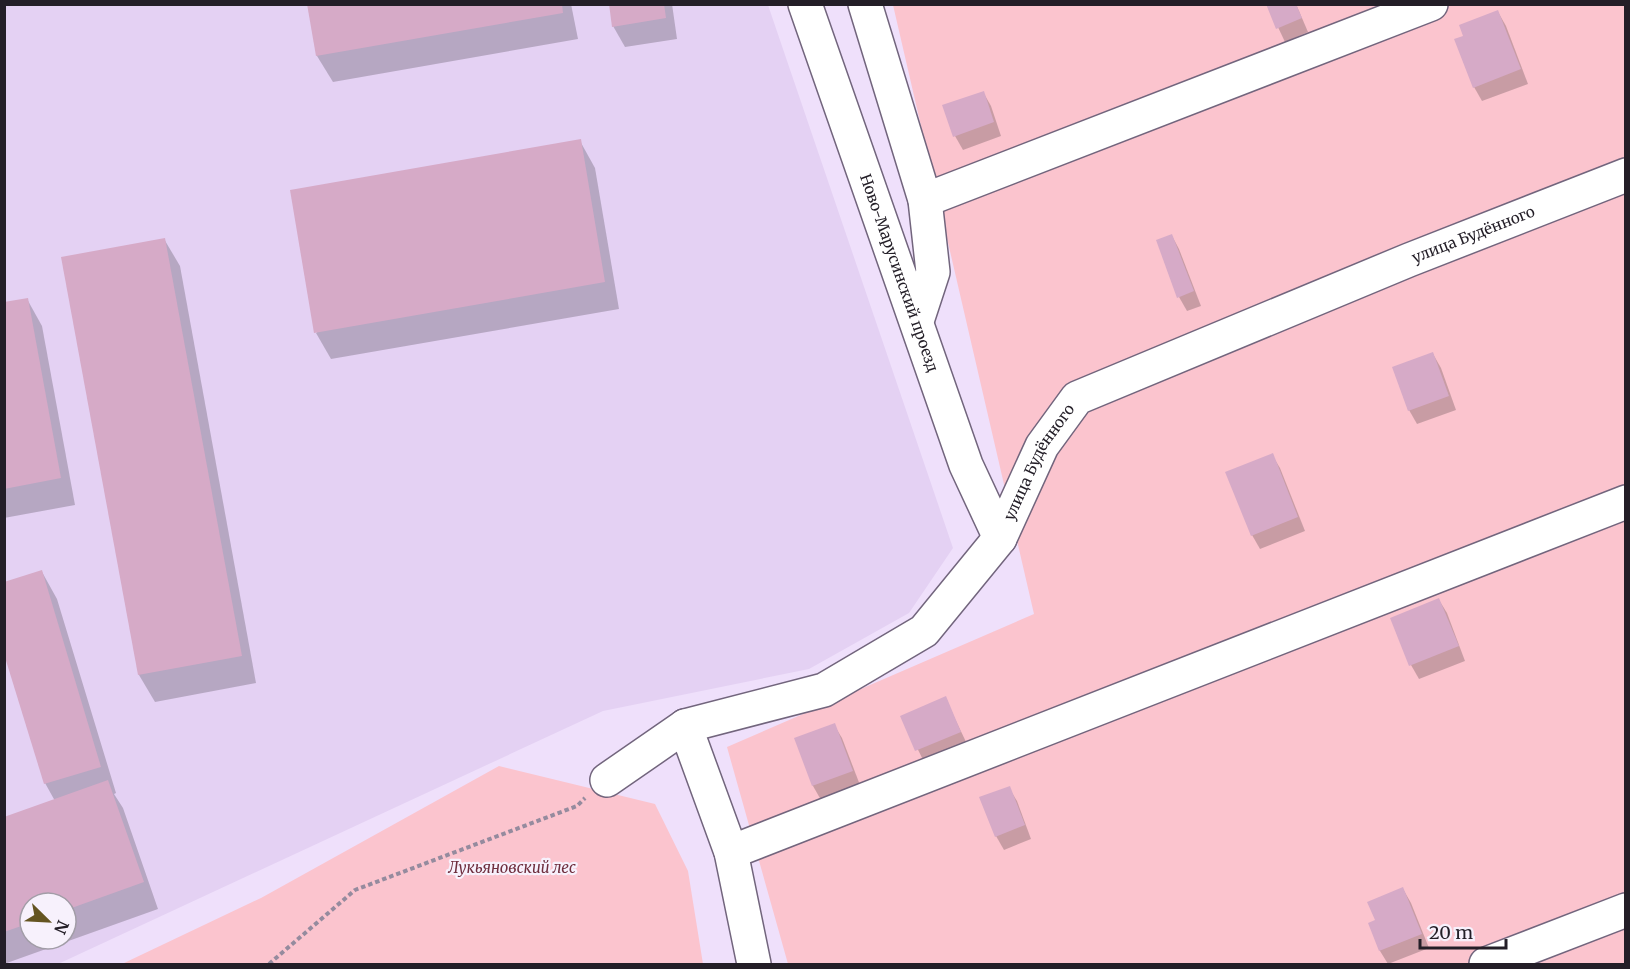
<svg xmlns="http://www.w3.org/2000/svg" width="1630" height="969" font-family="Merriweather,serif">
<style>
.built{fill:#e4d1f3;fill-rule:evenodd}
.green{fill:#fbc4ce}
.shadow{fill:#0003;fill-rule:evenodd}
.building{fill:#d6aac7}
.lines{fill:none;stroke-linecap:round;stroke-linejoin:round}
.minor-casing{stroke:#72657d;stroke-width:36}
.path{stroke:#958b9e;stroke-width:4;stroke-dasharray:4.5 3;stroke-linecap:butt}
.minor{stroke:#fff;stroke-width:33}
.labels{text-anchor:middle;stroke-width:4.5;stroke-linejoin:round;paint-order:stroke}
.street-label{font-size:15px;fill:#231e27;stroke:#f7f1fc}
.park-label{font-size:15px;font-style:italic;fill:#6f2e3e;stroke:#f7f1fc}
</style>
<rect width="100%" height="100%" fill="#efe0fb"/>
<path class="built" d="M 5,5 L 768,5 L 953,548 L 909,613 L 809,669 L 603,711 L 58,964 L 5,964 ZM 30,903 L 66,903 L 66,939 L 30,939 Z"/>
<g class="green">
<polygon points="893,5 1625,5 1625,964 788,964 727,747 1034,614"/>
<polygon points="499,766 655,804 688,871 703,964 122,964 261,898"/>
</g>
<g class="shadow">
<polygon points="309,4 571,4 578,39 333,82 317,56"/>
<polygon points="610,4 672,4 677,39 625,47 613,26"/>
<polygon points="1267,4 1296,4 1308,32 1285,42"/>
<polygon points="1498,12 1506,26 1528,84 1482,101 1474,87 1465,36"/>
<polygon points="983,92 991,106 1001,136 963,150 955,136"/>
<polygon points="580,141 595,168 619,309 331,359 316,333"/>
<polygon points="1172,236 1179,249 1201,306 1187,311 1179,297"/>
<polygon points="164,239 180,266 256,683 155,702 139,675 63,258"/>
<polygon points="27,299 42,326 75,505 4,518 4,304"/>
<polygon points="1433,354 1441,368 1456,410 1417,424 1409,410"/>
<polygon points="1272,455 1280,468 1305,531 1260,549 1252,535"/>
<path d="M 42,572 L 57,599 L 116,793 L 114,794 L 123,808 L 158,909 L 4,964 L 4,819 L 55,801 L 45,783 ZM 30,903 L 66,903 L 66,939 L 30,939 Z"/>
<polygon points="1439,600 1447,613 1465,661 1419,679 1411,665 1392,618"/>
<polygon points="945,698 968,746 925,764 902,717"/>
<polygon points="834,725 842,738 860,785 821,800 813,786 796,739"/>
<polygon points="1009,788 1017,801 1031,839 1004,850 996,836"/>
<polygon points="1403,889 1411,903 1429,948 1388,964 1380,951 1370,924 1377,921"/>
</g>
<g class="building">
<polygon points="307,4 562,4 563,13 316,56"/>
<polygon points="609,4 664,4 666,18 612,27"/>
<polygon points="1266,4 1296,4 1302,18 1276,29"/>
<polygon points="1498,10 1521,69 1473,88 1454,39 1463,36 1459,25"/>
<polygon points="984,91 994,122 953,137 942,105"/>
<polygon points="581,139 605,282 314,333 290,190"/>
<polygon points="1172,234 1194,291 1177,298 1156,240"/>
<polygon points="165,238 242,656 138,675 61,257"/>
<polygon points="28,298 61,478 4,489 4,302"/>
<polygon points="1433,352 1449,396 1408,411 1392,367"/>
<polygon points="1273,453 1298,517 1251,536 1225,472"/>
<polygon points="42,570 101,767 44,784 4,654 4,582"/>
<polygon points="1439,598 1459,646 1409,666 1390,618"/>
<polygon points="946,696 961,732 915,751 900,716"/>
<polygon points="835,723 853,771 812,786 794,738"/>
<polygon points="108,780 144,882 66,910 66,903 30,903 30,923 4,932 4,817"/>
<polygon points="1010,786 1025,825 995,837 979,797"/>
<polygon points="1403,887 1422,934 1379,951 1368,923 1375,920 1367,902"/>
</g>
<g class="lines">
<defs>
<g id="minor">
<path id="s1" d="M 805,4 L 966,465 L 1000,538"/>
<polyline points="865,4 925,200 933,272 917,321"/>
<polyline points="925,200 1431,4"/>
<polyline points="685,726 731,852 754,964"/>
<path id="s2" d="M 607,780 L 685,726 L 824,690 L 924,631 L 1000,538 L 1042,446 L 1077,398 L 1409,260 L 1626,175"/>
<polyline points="731,852 1626,502"/>
<polyline points="1486,964 1626,910"/>
</g>
</defs>
<use href="#minor" class="minor-casing"/>
<polyline class="path" points="269,964 355,890 577,806 585,798"/>
<use href="#minor" class="minor"/>
</g>
<g class="labels">
<g class="street-label">
<text dy="5" stroke="none"><textPath href="#s2" startOffset="1064">улица Будённого</textPath></text>
<text dy="5" stroke="none"><textPath href="#s1" startOffset="285">Ново-Марусинский проезд</textPath></text>
<text dy="5" stroke="none"><textPath href="#s2" startOffset="560">улица Будённого</textPath></text>
</g>
<g class="park-label">
<text x="512" y="873">Лукьяновский лес</text>
</g>
</g>
<rect width="1630" height="969" fill="none" stroke="#231e27" stroke-width="12"/>
<g transform="translate(48 921) rotate(114)"><circle r="28" fill="#f7f1fc" stroke="#a29da7" stroke-width="1.5"/>
<path d="M0-4.5L10 22L0 15L-10 22Z" fill="#645421"/>
<text y="-9" font-size="16" font-weight="bold" text-anchor="middle" fill="#231e27">N</text>
</g>
<path d="M1420 939v9h86v-9" fill="none" stroke="#231e27" stroke-width="3"/>
<text x="1429" y="939" font-size="18" fill="#231e27" stroke="#f7f1fc" stroke-width="4.5" paint-order="stroke">20 m</text>
</svg>
